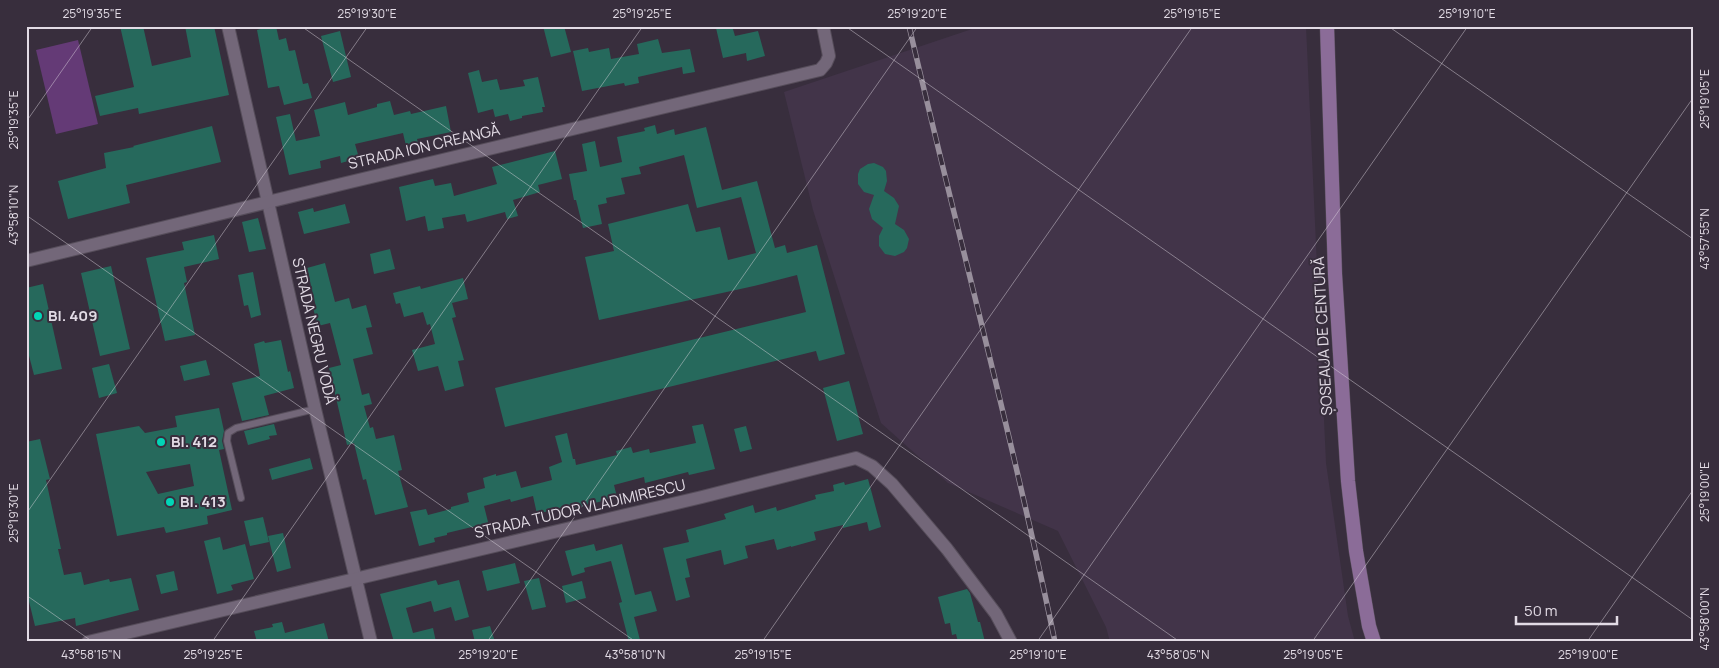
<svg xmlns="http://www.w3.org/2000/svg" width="1719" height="668" font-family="Manrope,sans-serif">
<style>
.built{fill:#423449}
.green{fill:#643a76}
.building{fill:#26695c;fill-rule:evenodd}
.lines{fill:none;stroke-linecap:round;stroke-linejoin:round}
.service-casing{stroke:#564d5a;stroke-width:8}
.minor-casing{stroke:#564d5a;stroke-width:14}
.secondary-casing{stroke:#564d5a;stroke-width:15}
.service{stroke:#736779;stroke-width:6}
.minor{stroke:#736779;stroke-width:12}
.secondary{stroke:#8b6c98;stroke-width:14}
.rail-casing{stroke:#988f9c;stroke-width:5.5}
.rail{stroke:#382e3d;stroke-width:4;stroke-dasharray:11;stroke-linecap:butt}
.ticks{fill:none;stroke:#e2dbe5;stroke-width:1;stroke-opacity:0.45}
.poi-dot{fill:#02d5b6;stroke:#382e3d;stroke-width:2}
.labels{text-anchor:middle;stroke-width:4;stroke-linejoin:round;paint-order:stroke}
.street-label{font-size:15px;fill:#e2dbe5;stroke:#382e3d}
.poi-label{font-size:15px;font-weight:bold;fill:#e2dbe5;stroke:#382e3d;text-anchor:start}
.neatline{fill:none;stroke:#e2dbe5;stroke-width:2}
.ticks-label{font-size:12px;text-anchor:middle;fill:#e2dbe5}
</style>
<rect width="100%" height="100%" fill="#382e3d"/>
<polygon class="built" points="981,26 1306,26 1326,463 1348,616 1355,642 1110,642 1106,627 1058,531 948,483 881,423 813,210 784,92"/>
<polygon class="green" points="78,40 98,124 56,134 36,50"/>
<g class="building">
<polygon points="120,26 143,26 152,66 191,57 185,26 214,26 229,95 139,114 138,108 100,116 95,96 134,87"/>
<polygon points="272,26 276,26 279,40 286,38 289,51 295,50 303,84 308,83 312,98 284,105 279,86 268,88 257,30"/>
<polygon points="543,26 564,26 571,52 551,57"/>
<polygon points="724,26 732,26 735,36 758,31 765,56 747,61 746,53 723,58 716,28"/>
<polygon points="340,31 351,77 333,82 321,36"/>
<polygon points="658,39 662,53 690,49 695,72 683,74 682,67 638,77 639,83 625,86 624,83 582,91 573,51 588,48 589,52 609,48 611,59 639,54 637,44"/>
<polygon points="479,70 482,82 497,79 500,90 525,86 523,80 538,77 545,107 542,107 543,112 522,116 522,118 510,121 508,114 495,117 493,109 478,113 468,73"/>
<polygon points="390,101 394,115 410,111 411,114 446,106 451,132 417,139 418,143 406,146 403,133 355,144 359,158 341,163 340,156 320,161 321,168 289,175 276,117 290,114 296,141 320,136 314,110 345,102 348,115 377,107 377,104"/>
<polygon points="655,125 657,134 674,129 675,135 706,127 722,190 757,181 775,248 785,245 787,253 817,245 845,354 819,361 816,351 505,427 495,388 806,312 797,275 754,286 599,320 585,257 614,251 608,224 688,204 696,232 720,227 728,260 756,253 741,197 697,208 684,155 639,167 641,174 621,178 625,194 606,198 607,203 598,205 602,224 583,228 576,200 574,200 569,174 587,171 582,144 595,141 600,167 622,162 617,137 645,131 644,128"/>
<polygon points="212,126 221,162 126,185 130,203 68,219 58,181 106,168 104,153 134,147 133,146"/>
<polygon points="555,151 562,179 538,185 540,192 513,200 518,216 507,219 505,212 467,222 465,214 442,218 444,228 428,231 425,216 406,221 399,187 433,179 435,186 451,183 454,196 497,184 492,167"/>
<polygon points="874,163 883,167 886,171 887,181 884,191 894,198 899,206 895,224 904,230 909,239 907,248 904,252 895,256 885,254 879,246 879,236 883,228 872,219 869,209 874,195 864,192 858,184 858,174 860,169 868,164"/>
<polygon points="345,204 350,223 304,234 298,212 313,208 314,212"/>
<polygon points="258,218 266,249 249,252 242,222"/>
<polygon points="214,235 219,259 184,267 187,282 184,283 195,335 165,341 146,258 184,250 182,242"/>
<polygon points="390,249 395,269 374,274 370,254"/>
<polygon points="325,263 335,302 349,298 352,309 366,305 372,327 366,328 373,354 353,359 362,395 369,393 372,404 364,406 370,428 373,427 376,439 394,435 402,470 398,471 408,507 375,515 366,479 363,480 354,443 347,445 329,368 341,365 330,323 318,326 313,308 316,307 307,268"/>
<polygon points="111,266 130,349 100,356 81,273"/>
<polygon points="253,272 261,315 251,318 248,305 244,306 238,275"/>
<polygon points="463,278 468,299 452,303 456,317 452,318 464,360 458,361 464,386 445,391 438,366 418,371 412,350 435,344 430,324 427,325 423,312 404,317 400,303 396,304 393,293 420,286 421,289"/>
<polygon points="43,284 62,369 34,375 26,344 26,288"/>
<polygon points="281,340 288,372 290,371 294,388 264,396 269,415 242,421 232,383 260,376 254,344 264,341 265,343"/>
<polygon points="206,360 210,375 184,381 180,366"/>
<polygon points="109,364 117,393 99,398 92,368"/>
<polygon points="849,381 863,434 837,441 823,388"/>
<path d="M 219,408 L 224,431 L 222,441 L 224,449 L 219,450 L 232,510 L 207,516 L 208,524 L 166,533 L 164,527 L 117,536 L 96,434 L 139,426 L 145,433 L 177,427 L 175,416 ZM 190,464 L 194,486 L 158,494 L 146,472 Z"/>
<polygon points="274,424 277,435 269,436 270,439 248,445 244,431"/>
<polygon points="703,424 715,469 689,475 688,472 645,483 644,477 614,485 617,497 573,509 572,505 537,514 533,496 511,502 510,499 484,506 489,526 476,529 476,526 447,533 447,535 434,538 435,542 419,546 410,512 426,509 428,515 451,509 451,507 469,502 467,493 485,488 483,478 496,474 496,476 516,471 521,488 552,480 549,467 562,462 555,436 567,433 573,459 575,459 576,465 617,455 616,451 631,447 633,453 649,449 650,453 696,443 692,426"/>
<polygon points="746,426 752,449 740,452 734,429"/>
<polygon points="40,439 50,479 46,480 61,549 58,549 64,575 81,572 84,585 109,579 110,582 131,578 139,610 76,626 75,618 35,626 26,589 26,442"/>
<polygon points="310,458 313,469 272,480 269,469"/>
<polygon points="868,479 881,527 869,531 867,522 843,528 843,525 814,532 816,540 791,547 791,546 777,550 774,539 745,546 748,558 724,565 721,550 686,559 690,577 685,578 690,597 676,601 663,548 689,542 686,530 726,519 724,514 740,509 753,505 755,513 776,507 777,511 816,499 815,495 834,491 833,485 844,482 845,485"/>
<polygon points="263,517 269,542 250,546 244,521"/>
<polygon points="283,533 291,568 277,572 268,536"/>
<polygon points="220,537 223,550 245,544 254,579 231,585 233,590 217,594 204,541"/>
<polygon points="594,544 596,551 622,544 635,595 651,591 657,611 634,617 640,640 629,642 619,603 622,602 611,561 584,568 585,572 572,576 565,551"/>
<polygon points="515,563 520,583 487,591 482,571"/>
<polygon points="174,571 178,590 161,594 156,575"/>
<polygon points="539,578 546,607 532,610 524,581"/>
<polygon points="436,580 438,585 459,580 469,617 455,621 451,607 434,612 431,601 406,608 413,633 433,628 436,642 394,642 380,594"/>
<polygon points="582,581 586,598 566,603 562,586"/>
<polygon points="967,589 970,593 978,622 980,622 985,642 958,642 956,634 952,635 950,623 945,624 938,597"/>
<polygon points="282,622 285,633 324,623 329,642 257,642 254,631 273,627 272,624"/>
<polygon points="490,626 495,642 475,642 472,630"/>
</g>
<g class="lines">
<defs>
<polyline id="service" points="241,498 227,441 228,433 236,428 315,409"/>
<g id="minor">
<polyline points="228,26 315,409 371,642"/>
<polyline points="26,261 346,183 820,70 826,63 829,56 823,26"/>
<polyline points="88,642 702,497 856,458 872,466 892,484 947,549 996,614 1011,642"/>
</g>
<polyline id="secondary" points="1327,26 1335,274 1348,481 1356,551 1369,626 1374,642"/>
</defs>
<use href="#service" class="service-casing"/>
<use href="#minor" class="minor-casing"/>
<use href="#secondary" class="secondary-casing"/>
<use href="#service" class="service"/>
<use href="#minor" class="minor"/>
<use href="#secondary" class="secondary"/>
<defs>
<path id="rail" d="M 909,26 C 957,232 1012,435 1055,642"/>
</defs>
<use href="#rail" class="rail-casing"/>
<use href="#rail" class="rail"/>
</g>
<path class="ticks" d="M 301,26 L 1180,642M 845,26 L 1693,620M 1388,26 L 1693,239M 26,122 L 93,26M 26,215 L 636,642M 26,514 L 368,26M 26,595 L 93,642M 212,642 L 643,26M 487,642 L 918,26M 762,642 L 1193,26M 1037,642 L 1468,26M 1312,642 L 1693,98M 1587,642 L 1693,490"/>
<g class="poi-dot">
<circle cx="38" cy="316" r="5"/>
<circle cx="161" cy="442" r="5"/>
<circle cx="170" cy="502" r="5"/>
</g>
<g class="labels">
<g class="street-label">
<text transform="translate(424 147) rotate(-13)" y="5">STRADA ION CREANGĂ</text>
<text transform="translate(314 331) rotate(77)" y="5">STRADA NEGRU VODĂ</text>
<text transform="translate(1323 336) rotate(-93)" y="5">ȘOSEAUA DE CENTURĂ</text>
<text transform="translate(580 509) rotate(-13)" y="5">STRADA TUDOR VLADIMIRESCU</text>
</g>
<g class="poi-label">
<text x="48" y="321">Bl. 409</text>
<text x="171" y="447">Bl. 412</text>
<text x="180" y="507">Bl. 413</text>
</g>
</g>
<rect width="1719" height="668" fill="none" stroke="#382e3d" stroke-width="55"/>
<path d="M1516 616v8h101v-8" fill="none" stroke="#e2dbe5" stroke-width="2.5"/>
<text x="1524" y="616" font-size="15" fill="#e2dbe5" stroke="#382e3d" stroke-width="4" paint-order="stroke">50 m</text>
<rect x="28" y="28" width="1664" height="612" class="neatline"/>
<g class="ticks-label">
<text x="92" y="18">25°19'35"E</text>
<text x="367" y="18">25°19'30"E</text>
<text x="642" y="18">25°19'25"E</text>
<text x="917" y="18">25°19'20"E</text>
<text x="1192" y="18">25°19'15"E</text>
<text x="1467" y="18">25°19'10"E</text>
<text transform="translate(1705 99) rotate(-90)" y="4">25°19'05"E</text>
<text transform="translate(14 120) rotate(-90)" y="4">25°19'35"E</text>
<text transform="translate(14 215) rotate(-90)" y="4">43°58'10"N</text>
<text transform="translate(1705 239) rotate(-90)" y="4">43°57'55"N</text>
<text transform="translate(1705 492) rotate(-90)" y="4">25°19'00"E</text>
<text transform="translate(14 513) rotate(-90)" y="4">25°19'30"E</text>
<text transform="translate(1705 619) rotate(-90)" y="4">43°58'00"N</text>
<text x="91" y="659">43°58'15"N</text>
<text x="213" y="659">25°19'25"E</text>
<text x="488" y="659">25°19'20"E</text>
<text x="635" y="659">43°58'10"N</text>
<text x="763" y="659">25°19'15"E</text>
<text x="1038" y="659">25°19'10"E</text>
<text x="1178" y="659">43°58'05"N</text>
<text x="1313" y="659">25°19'05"E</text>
<text x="1588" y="659">25°19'00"E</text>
</g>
</svg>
